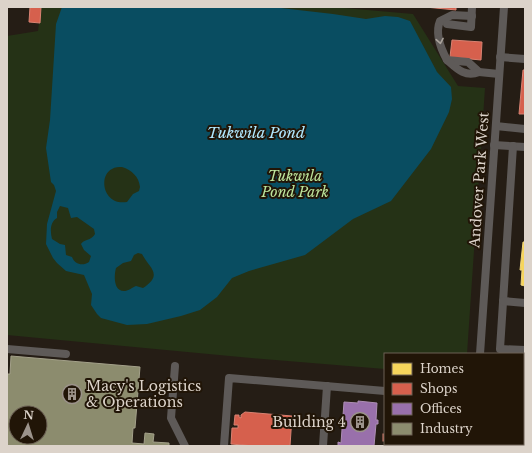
<svg xmlns="http://www.w3.org/2000/svg" width="532" height="453" font-family="'Libre Baskerville',serif">
<style>
.green{fill:#253216}
.water{fill:#094d61;fill-rule:evenodd}
.homes{fill:#f6d55c;stroke:#eed47d}
.shops{fill:#d6604d;stroke:#d88272}
.offices{fill:#9970ab;stroke:#ad8eb4}
.industry{fill:#8c8c6e;stroke:#a4a18a;fill-rule:evenodd}
.lines{fill:none;stroke-linecap:round;stroke-linejoin:round}
.minor{stroke:#5e5a58;stroke-width:8}
.oneway{stroke:#aaa39c}
.labels{text-anchor:middle;stroke-width:4;stroke-linejoin:round;paint-order:stroke}
.park-label{font-size:14px;font-style:italic;fill:#bde59c;stroke:#211507}
.street-label{font-size:14px;fill:#dcd3ca;stroke:#211507}
.poi-label{font-size:14px;fill:#dcd3ca;stroke:#211507;text-anchor:start}
.water-label{font-size:15px;font-style:italic;fill:#b1e8fe;stroke:#211507}
</style>
<rect width="100%" height="100%" fill="#251d15"/>
<polygon class="green" points="41,7 333,7 413,14 458,86 485,88 467,354 385,354 385,369 251,358 7,335 7,36 38,31"/>
<path class="water" d="M 62,7 L 272,7 L 333,14 L 366,19 L 385,16 L 398,17 L 410,21 L 437,72 L 451,87 L 452,99 L 449,112 L 431,149 L 391,201 L 353,219 L 305,255 L 249,271 L 232,278 L 217,297 L 200,310 L 181,316 L 147,324 L 127,325 L 101,318 L 97,314 L 91,305 L 92,294 L 84,275 L 66,271 L 57,263 L 53,258 L 46,244 L 47,224 L 56,191 L 54,185 L 51,182 L 46,148 L 50,120 L 56,24 ZM 122,167 C 132,170 139,177 140,187 L 139,191 L 133,194 L 127,202 C 103,206 98,176 112,169 C 115,167 119,167 122,167 ZM 60,206 L 68,208 L 71,218 L 77,217 L 94,229 L 95,234 C 91,241 84,239 81,244 L 84,250 L 91,256 L 89,262 C 83,266 75,265 72,257 L 66,255 L 65,245 L 60,244 L 52,239 C 50,231 50,222 57,218 L 57,212 ZM 138,253 L 142,254 C 149,268 164,274 143,288 L 136,286 C 133,287 128,291 125,291 C 113,292 114,275 116,268 L 123,263 L 131,261 L 134,255 Z"/>
<polygon class="homes" points="523,242 525,242 525,286 521,285 522,270 520,270"/>
<g class="shops">
<polygon points="30,7 41,7 40,23 29,22"/>
<polygon points="425,7 456,7 456,10"/>
<polygon points="452,40 482,42 481,60 450,57"/>
<polygon points="523,70 525,70 525,114 519,114"/>
<polygon points="245,412 292,416 290,446 254,446 231,444 232,428 238,428 238,425 234,425 235,415 239,415 239,417 241,418 241,415"/>
<rect x="383" y="434" width="2" height="7"/>
<rect x="386" y="444" width="54" height="2"/>
</g>
<g class="offices">
<rect x="523" y="399" width="2" height="45"/>
<polygon points="358,401 377,403 376,420 378,420 378,424 376,424 374,446 338,446 338,442 341,443 344,402 358,403"/>
</g>
<path class="industry" d="M 11,356 L 140,367 L 135,428 L 133,428 L 132,443 L 144,444 L 145,433 L 154,434 L 153,442 L 169,443 L 169,446 L 7,446 L 7,374 L 10,374 ZM 16,413 L 40,413 L 40,437 L 16,437 Z"/>
<g class="lines">
<g class="minor">
<path d="M 472,16 L 452,15 L 440,21 C 435,33 441,49 447,60 L 468,62 L 479,72 L 499,74"/>
<polyline points="447,24 471,27 472,7"/>
<polyline points="500,57 525,59"/>
<path d="M 447,60 C 456,68 465,78 479,72"/>
<polyline points="496,126 525,129"/>
<polyline points="494,145 525,147"/>
<polyline points="513,146 500,349 525,350"/>
<polyline points="503,301 525,303"/>
<polyline points="7,349 66,354"/>
<polyline points="480,354 504,7"/>
<polyline points="175,366 171,418 185,446"/>
<polyline points="523,395 525,394"/>
<polyline points="224,446 229,378 385,391"/>
<polyline points="323,446 327,386"/>
<polyline points="473,446 473,444"/>
<polyline points="499,446 499,444"/>
</g>
</g>
<defs><path id="oneway-chevron" d="M-2-3.5L2.5 0L-2 3.5" fill="none" stroke-width="1.6" stroke-linecap="round" stroke-linejoin="round"/></defs>
<use class="oneway" href="#oneway-chevron" transform="translate(440 41) rotate(80)"/>
<defs>
<symbol id="building-ring" viewBox="-11 -11 22 22"><circle r="9.5" fill="#211507" stroke="#9c938b" stroke-width="1.5"/><path d="M-4-6H4V6H1V3H-1V6H-4ZM-2.5-4.3h1.7v1.8h-1.7ZM.8-4.3h1.7v1.8H.8ZM-2.5-1h1.7V.8h-1.7ZM.8-1h1.7V.8H.8Z" fill="#9c938b"/></symbol>
</defs>
<g fill-rule="evenodd">
<use href="#building-ring" x="61" y="383" width="22" height="22"/>
<use href="#building-ring" x="349" y="411" width="22" height="22"/>
</g>
<g class="labels">
<g class="park-label">
<text x="295" y="181">Tukwila<tspan x="295" dy="16">Pond Park</tspan></text>
</g>
<g class="street-label">
<text transform="translate(479 180) rotate(-86)" y="5">Andover Park West</text>
</g>
<g class="poi-label">
<text x="86" y="391">Macy's Logistics<tspan x="86" dy="16">&amp; Operations</tspan></text>
<text x="346" y="427" text-anchor="end">Building 4</text>
</g>
<g class="water-label">
<text x="256" y="138">Tukwila Pond</text>
</g>
</g>
<rect width="532" height="453" fill="none" stroke="#dcd3ca" stroke-width="16"/>
<rect x="384" y="353" width="140" height="92" fill="#211507" stroke="#6c6155"/>
<rect x="392" y="363" width="20" height="12" fill="#f6d55c" stroke="#6c6155"/>
<text x="420" y="373" font-size="12" fill="#dcd3ca">Homes</text>
<rect x="392" y="383" width="20" height="12" fill="#d6604d" stroke="#6c6155"/>
<text x="420" y="393" font-size="12" fill="#dcd3ca">Shops</text>
<rect x="392" y="403" width="20" height="12" fill="#9970ab" stroke="#6c6155"/>
<text x="420" y="413" font-size="12" fill="#dcd3ca">Offices</text>
<rect x="392" y="423" width="20" height="12" fill="#8c8c6e" stroke="#6c6155"/>
<text x="420" y="433" font-size="12" fill="#dcd3ca">Industry</text>
<g transform="translate(28 425) rotate(4)"><circle r="19" fill="#211507" stroke="#6c6155"/>
<path d="M0-3L7 15L0 10L-7 15Z" fill="#9c938b"/>
<text y="-6" font-size="11" font-weight="bold" text-anchor="middle" fill="#dcd3ca">N</text>
</g>
</svg>
